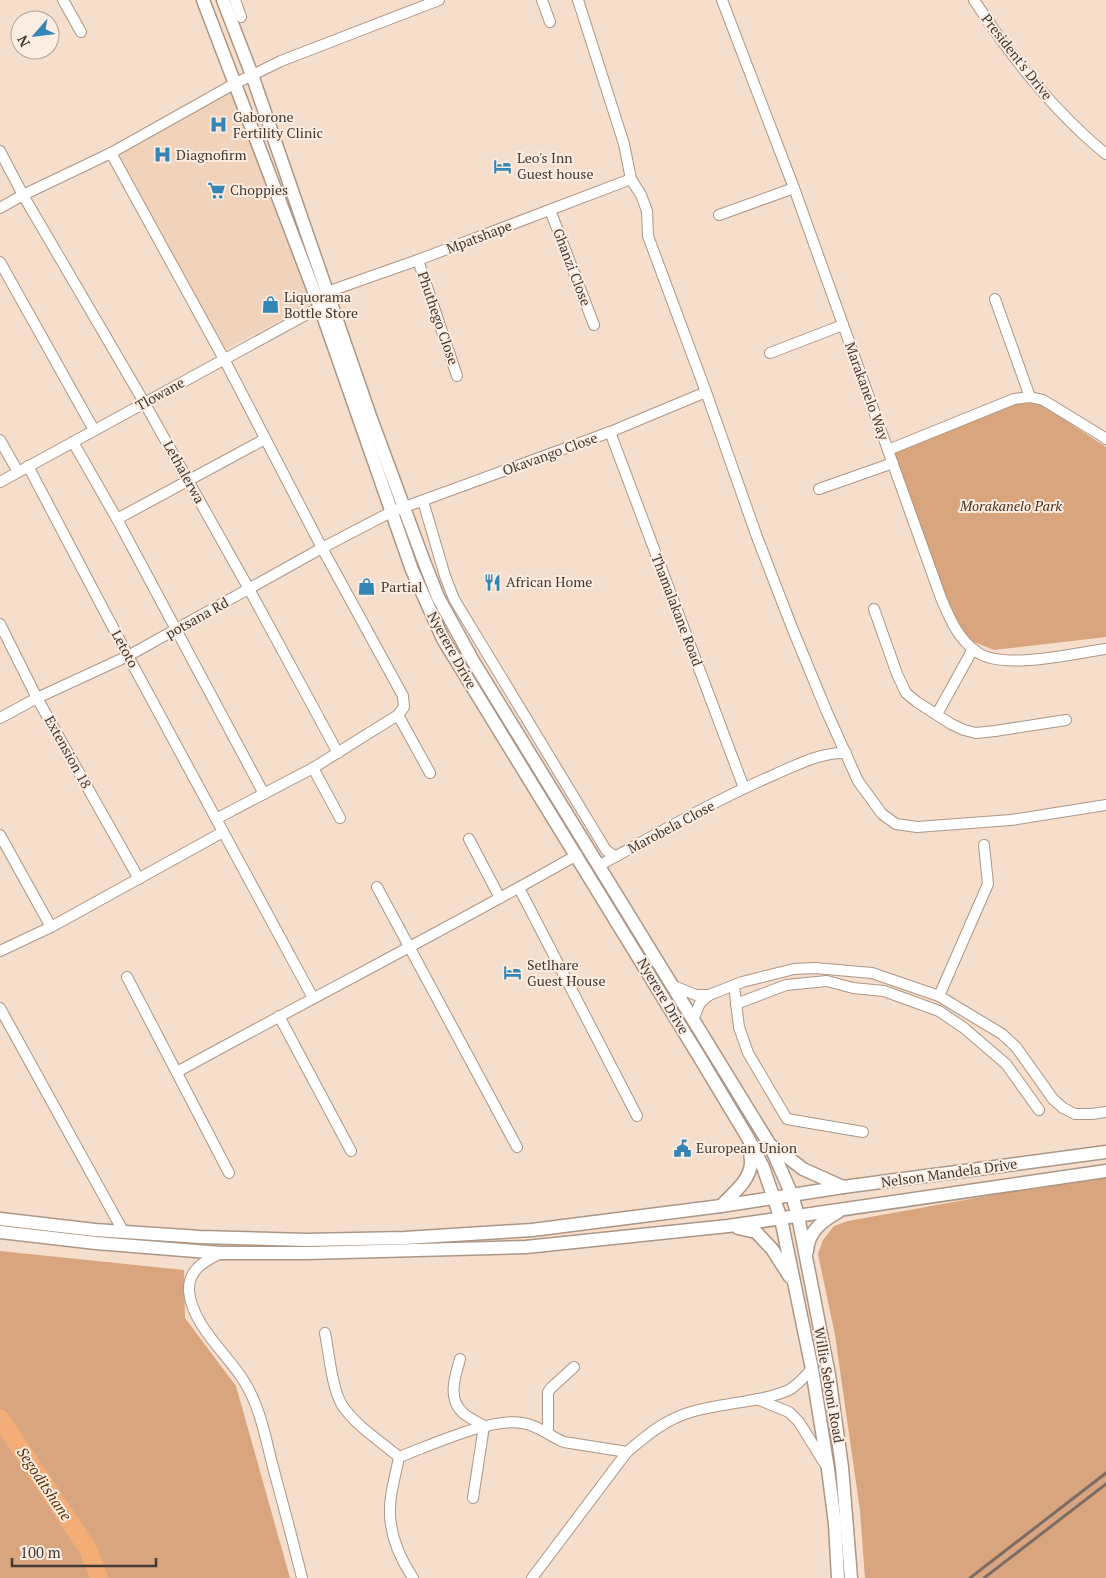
<svg xmlns="http://www.w3.org/2000/svg" width="1106" height="1578" font-family="'PT Serif',serif">
<style>
.built{fill:#f1d3bc}
.green{fill:#d9a57e}
.lines{fill:none;stroke-linecap:round;stroke-linejoin:round}
.river{stroke:#f3ad77;stroke-width:18}
.minor-casing{stroke:#ac9685;stroke-width:12}
.major-casing{stroke:#ac9685;stroke-width:15}
.minor{stroke:#fff;stroke-width:10}
.major{stroke:#fff;stroke-width:12}
.rail{stroke:#7c6e64;stroke-width:3}
.labels{text-anchor:middle;stroke-width:4;stroke-linejoin:round;paint-order:stroke}
.street-label{font-size:14px;fill:#423932;stroke:#fcede2}
.poi-label{font-size:14px;fill:#423932;stroke:#fcede2;text-anchor:start}
.park-label{font-size:14px;font-style:italic;fill:#4a2d16;stroke:#fcede2}
.water-label{font-size:15px;font-style:italic;fill:#5e3206;stroke:#fcede2}
</style>
<rect width="100%" height="100%" fill="#f6decc"/>
<polygon class="built" points="237,85 316,302 222,351 139,192 113,147"/>
<g class="green">
<polygon points="1030,397 1106,447 1106,637 994,650 969,640 954,628 888,450"/>
<polygon points="1106,1177 1106,1578 865,1578 860,1511 835,1335 818,1254 823,1240 834,1226 848,1221 1015,1191"/>
<polygon points="0,1251 184,1270 185,1318 236,1386 290,1578 0,1578"/>
</g>
<g class="lines">
<polyline class="river" points="0,1418 88,1549 99,1578"/>
<defs>
<g id="minor">
<polyline points="63,0 81,32"/>
<polyline points="235,0 241,17"/>
<polyline points="542,0 550,22"/>
<polyline points="578,0 624,144 631,179 641,195 647,211 648,236 706,392 757,537 791,625 826,710 858,781 882,814 896,824 917,827 1011,820 1106,805"/>
<path d="M 722,0 L 794,188 L 941,598 C 950,619 958,639 977,652 C 1003,671 1075,653 1106,649"/>
<path d="M 974,0 C 1011,57 1053,111 1106,154"/>
<polyline points="0,151 23,195 144,402 249,589 338,753"/>
<polyline points="111,153 224,359 322,548 403,696 404,707 398,715 313,768 216,819"/>
<polyline points="0,208 23,195 111,153 234,84 281,61 439,0"/>
<polyline points="550,210 594,325"/>
<polyline points="719,215 794,188"/>
<polyline points="418,260 457,376"/>
<polyline points="0,262 94,430"/>
<polyline points="327,292 418,260 631,179"/>
<polyline points="995,299 1030,397"/>
<polyline points="770,353 843,325"/>
<polyline points="610,432 744,788"/>
<polyline points="0,440 18,472"/>
<polyline points="73,442 117,519 264,794"/>
<polyline points="888,450 1014,399 1030,397 1043,400 1102,436 1106,439"/>
<polyline points="28,466 128,656 313,998"/>
<polyline points="0,482 320,307"/>
<polyline points="819,489 893,463"/>
<polyline points="423,501 445,576 454,599 606,850 611,854 617,856"/>
<polyline points="117,519 265,439"/>
<polyline points="874,609 897,674 906,693 917,702 951,724 964,730 976,733 995,731 1066,720"/>
<polyline points="0,624 37,698 139,879"/>
<polyline points="937,714 973,649"/>
<polyline points="398,715 430,773"/>
<polyline points="0,718 37,698 128,656 322,548 391,512 610,432 706,392"/>
<polyline points="313,768 340,818"/>
<polyline points="0,835 51,927"/>
<polyline points="469,839 500,898"/>
<path d="M 598,866 C 657,834 715,800 776,774 C 798,764 822,752 846,753"/>
<polyline points="377,887 517,1147"/>
<polyline points="519,888 637,1116"/>
<polyline points="0,951 51,927 223,832"/>
<polyline points="127,977 229,1173"/>
<polyline points="671,985 696,995 709,995 742,982 794,969 815,968 872,973 939,996 1002,1034 1016,1047 1053,1099 1063,1108 1075,1114 1092,1114 1106,1112"/>
<polyline points="734,986 739,1027 748,1053 787,1119 863,1132"/>
<polyline points="939,996 988,884 984,845"/>
<polyline points="736,1004 786,985 827,981 853,988 884,991 939,1011 964,1028 1006,1064 1039,1110"/>
<polyline points="0,1008 123,1231"/>
<polyline points="279,1016 351,1151"/>
<polyline points="693,1020 700,1003 709,995"/>
<path d="M 177,1072 C 310,999 445,930 577,855"/>
<path d="M 221,1253 C 205,1261 188,1269 189,1291 C 192,1324 224,1351 242,1378 C 260,1405 265,1436 273,1467 C 283,1504 293,1541 302,1578"/>
<path d="M 325,1333 C 329,1353 332,1389 342,1405 C 356,1426 380,1441 399,1457"/>
<path d="M 460,1359 C 455,1377 447,1398 463,1413 C 469,1418 477,1422 484,1426 L 473,1498"/>
<polyline points="757,1399 789,1412 799,1422 825,1464"/>
<polyline points="548,1433 548,1392 551,1388 574,1367"/>
<path d="M 399,1457 C 429,1446 491,1417 522,1423 C 538,1425 549,1436 564,1442 L 627,1452"/>
<path d="M 399,1457 C 396,1474 390,1492 390,1508 C 389,1534 399,1557 413,1578"/>
<path d="M 532,1578 L 627,1452 C 647,1435 666,1419 691,1412 C 721,1403 762,1402 789,1390 C 798,1385 805,1376 812,1369"/>
</g>
<g id="major">
<polyline points="203,0 320,307 412,570 443,639 700,1058 748,1138 763,1167 781,1219 812,1369 828,1469 835,1524 838,1578"/>
<polyline points="223,0 252,75 370,416 423,559 438,597 473,661 770,1145 792,1195 798,1216 829,1375 842,1467 851,1578"/>
<polyline points="770,1145 781,1152 803,1169 843,1187"/>
<path d="M 721,1206 C 732,1194 750,1181 751,1163 C 751,1158 750,1152 749,1147"/>
<polyline points="0,1219 95,1230 200,1237 306,1240 405,1238 532,1230 721,1206 843,1187 1106,1152"/>
<polyline points="738,1228 756,1232 772,1249 790,1277"/>
<polyline points="0,1232 96,1243 221,1253 307,1253 526,1247 728,1226 1106,1171"/>
<path d="M 807,1251 C 808,1232 822,1221 838,1212"/>
</g>
</defs>
<use href="#minor" class="minor-casing"/>
<use href="#major" class="major-casing"/>
<use href="#minor" class="minor"/>
<use href="#major" class="major"/>
<g class="rail">
<polyline points="970,1578 1106,1473"/>
<polyline points="984,1578 1106,1484"/>
</g>
</g>
<defs>
<symbol id="hospital-bare" viewBox="-9 -9 18 18"><path d="M-5-5h3v3.5h4V-5h3V5h-3V1.5h-4V5h-3Z" fill="#3386b6" stroke="#fcede2" stroke-width="2.5" paint-order="stroke"/></symbol>
<symbol id="hotel-bare" viewBox="-9 -9 18 18"><path d="M-6-4.5h1.5V1H6V5H4.5V3h-9V5H-6ZM-4 0a1.8 1.8 0 1 1 3.6 0ZM.5 0V-2.5h3Q6-2.5 6 0Z" fill="#3386b6" stroke="#fcede2" stroke-width="2.5" paint-order="stroke"/></symbol>
<symbol id="supermarket-bare" viewBox="-9 -9 18 18"><path d="M-6-5.5h2.5l.6 2H6L4.5 2H-2.5L-4.4-4H-6ZM-1.5 3.2a1.3 1.3 0 1 0 .1 0ZM3 3.2a1.3 1.3 0 1 0 .1 0Z" fill="#3386b6" stroke="#fcede2" stroke-width="2.5" paint-order="stroke"/></symbol>
<symbol id="shop-bare" viewBox="-9 -9 18 18"><path d="M-5-2.5h2.3a2.7 3.5 0 0 1 5.4 0H5L5.5 6h-11ZM-1.5-2.5h3a1.5 2.3 0 0 0-3 0Z" fill="#3386b6" stroke="#fcede2" stroke-width="2.5" paint-order="stroke"/></symbol>
<symbol id="restaurant-bare" viewBox="-9 -9 18 18"><path d="M-5-6h1v4h1v-4h1v4h1v-4h1v5L-1.5 .5V6h-2V.5L-5-1ZM5-6V6H3V1.5H1.5Q1.5-4 5-6Z" fill="#3386b6" stroke="#fcede2" stroke-width="2.5" paint-order="stroke"/></symbol>
<symbol id="civic-bare" viewBox="-9 -9 18 18"><path d="M-.6-6.5H3V-4.5H.6V-3L4-1V1h2V6H-6V1h2V-1L-.6-3ZM-1.2 2.5V6h2.4V2.5Z" fill="#3386b6" stroke="#fcede2" stroke-width="2.5" paint-order="stroke"/></symbol>
</defs>
<g fill-rule="evenodd">
<use href="#hospital-bare" x="206" y="112" width="25" height="25"/>
<use href="#hospital-bare" x="150" y="142" width="25" height="25"/>
<use href="#hotel-bare" x="490" y="154" width="25" height="25"/>
<use href="#supermarket-bare" x="204" y="178" width="25" height="25"/>
<use href="#shop-bare" x="258" y="292" width="25" height="25"/>
<use href="#restaurant-bare" x="480" y="570" width="25" height="25"/>
<use href="#shop-bare" x="354" y="574" width="25" height="25"/>
<use href="#hotel-bare" x="500" y="960" width="25" height="25"/>
<use href="#civic-bare" x="670" y="1136" width="25" height="25"/>
</g>
<g class="labels">
<g class="street-label">
<text transform="translate(1017 57) rotate(52)" y="5">President's Drive</text>
<text transform="translate(479 237) rotate(-21)" y="5">Mpatshape</text>
<text transform="translate(572 267) rotate(69)" y="5">Ghanzi Close</text>
<text transform="translate(438 318) rotate(71)" y="5">Phuthego Close</text>
<text transform="translate(867 391) rotate(70)" y="5">Marakanelo Way</text>
<text transform="translate(160 394) rotate(-29)" y="5">Tlowane</text>
<text transform="translate(550 454) rotate(-20)" y="5">Okavango Close</text>
<text transform="translate(184 472) rotate(61)" y="5">Lethalerwa</text>
<text transform="translate(677 610) rotate(69)" y="5">Thamalakane Road</text>
<text transform="translate(197 618) rotate(-29)" y="5">potsana Rd</text>
<text transform="translate(125 649) rotate(62)" y="5">Letoto</text>
<text transform="translate(452 650) rotate(61)" y="5">Nyerere Drive</text>
<text transform="translate(68 752) rotate(61)" y="5">Extension 18</text>
<text transform="translate(671 827) rotate(-28)" y="5">Marobela Close</text>
<text transform="translate(663 996) rotate(59)" y="5">Nyerere Drive</text>
<text transform="translate(949 1173) rotate(-8)" y="5">Nelson Mandela Drive</text>
<text transform="translate(829 1385) rotate(80)" y="5">Willie Seboni Road</text>
</g>
<g class="poi-label">
<text x="233" y="122">Gaborone<tspan x="233" dy="16">Fertility Clinic</tspan></text>
<text x="176" y="160">Diagnofirm</text>
<text x="517" y="163">Leo's Inn<tspan x="517" dy="16">Guest house</tspan></text>
<text x="230" y="195">Choppies</text>
<text x="284" y="302">Liquorama<tspan x="284" dy="16">Bottle Store</tspan></text>
<text x="506" y="587">African Home</text>
<text x="381" y="592">Partial</text>
<text x="527" y="970">Setlhare<tspan x="527" dy="16">Guest House</tspan></text>
<text x="696" y="1153">European Union</text>
</g>
<g class="park-label">
<text x="1011" y="511">Morakanelo Park</text>
</g>
<g class="water-label">
<text transform="translate(44 1484) rotate(56)" y="5">Segoditshane</text>
</g>
</g>
<g transform="translate(35 35) rotate(242)"><circle r="24" fill="#fcede2" stroke="#b2a59c"/>
<path d="M0-4L9 19L0 12L-9 19Z" fill="#3386b6"/>
<text y="-8" font-size="14" font-weight="bold" text-anchor="middle" fill="#423932">N</text>
</g>
<path d="M12 1558v8h144v-8" fill="none" stroke="#423932" stroke-width="2.5"/>
<text x="20" y="1558" font-size="15" fill="#423932" stroke="#fcede2" stroke-width="4" paint-order="stroke">100 m</text>
</svg>
